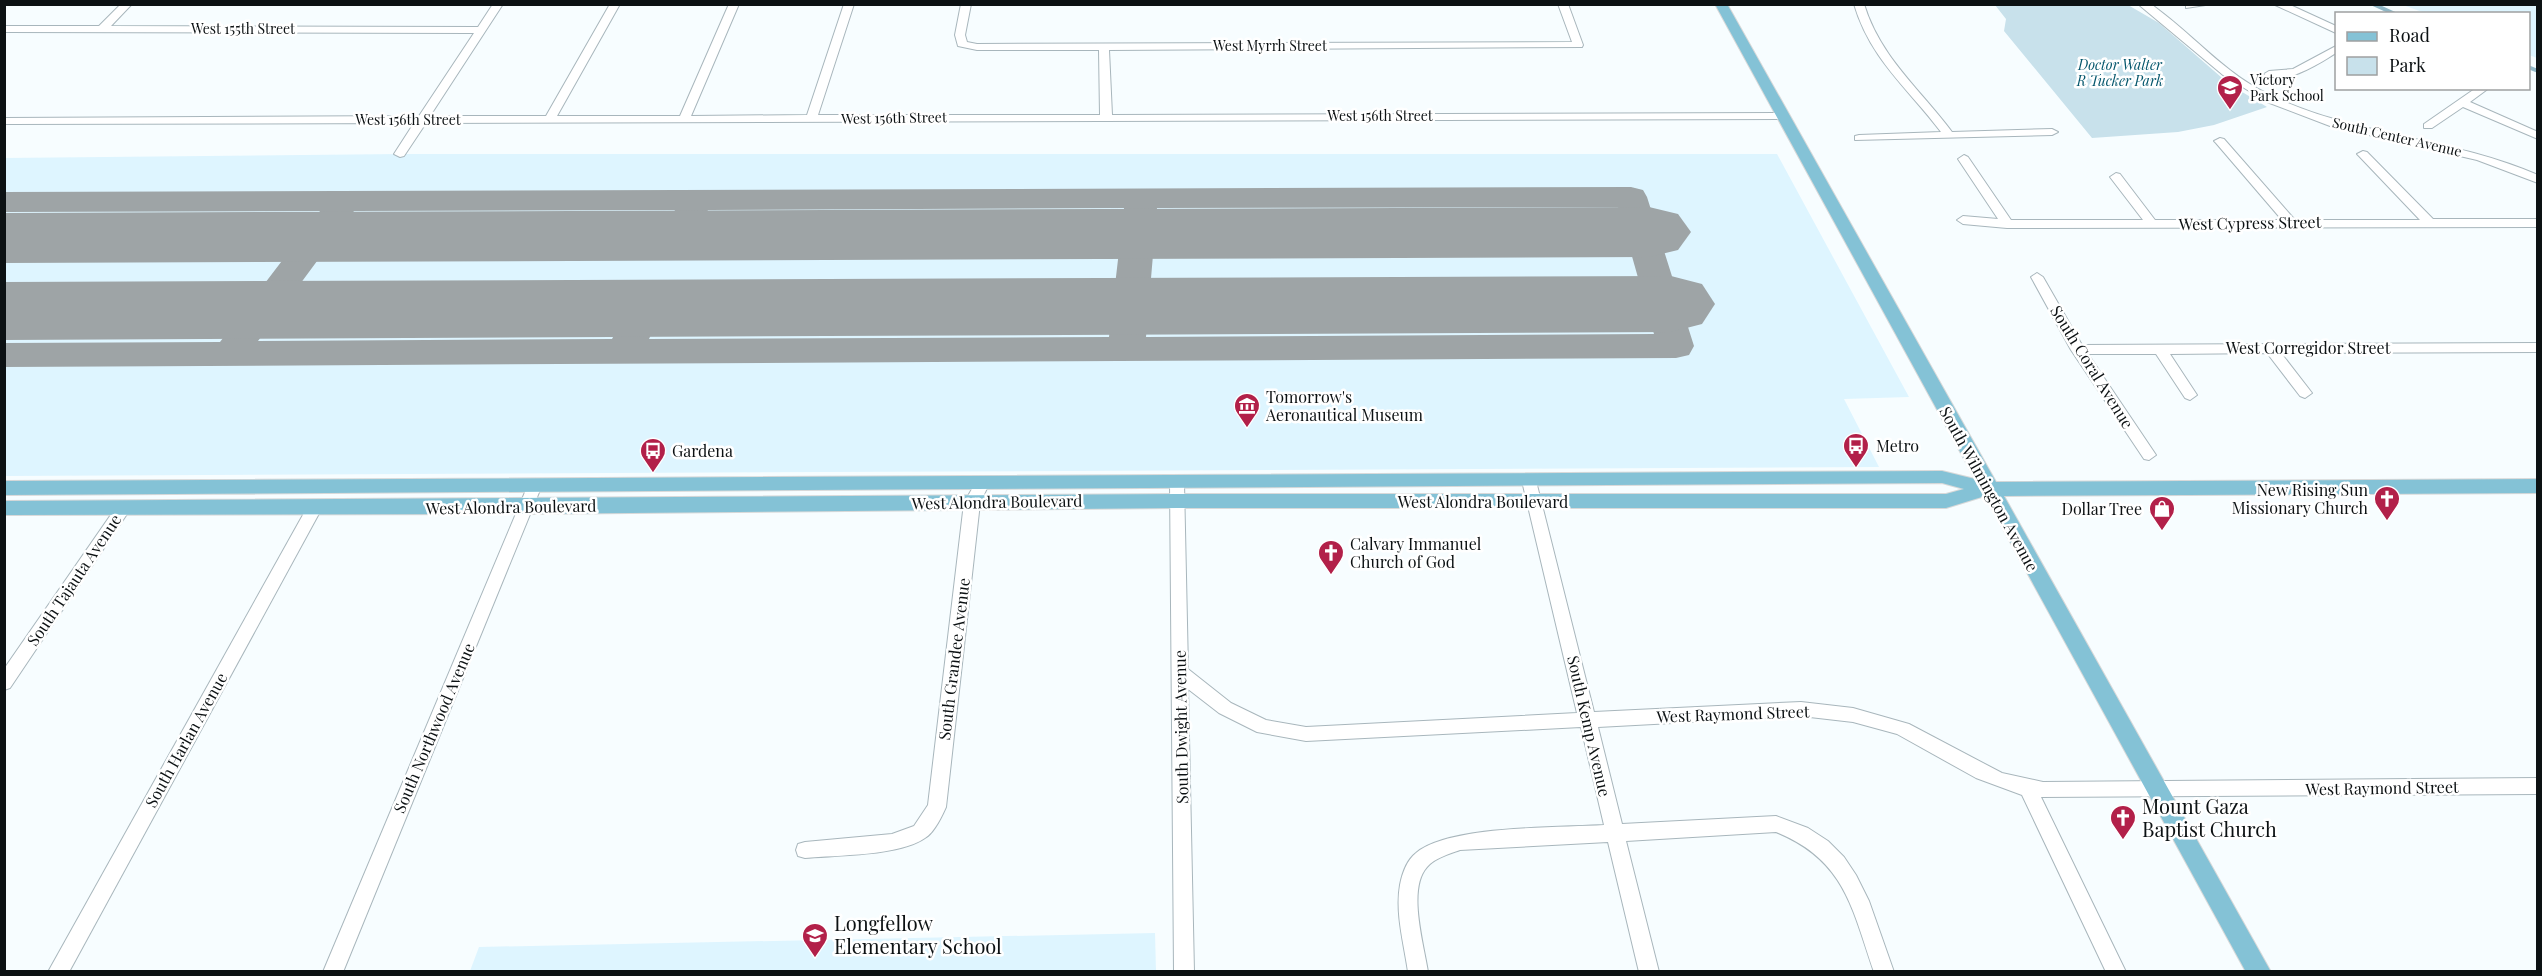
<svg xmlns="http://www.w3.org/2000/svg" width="2542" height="976" font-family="'Playfair Display',serif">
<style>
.built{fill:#def5ff}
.green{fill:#c8e1eb}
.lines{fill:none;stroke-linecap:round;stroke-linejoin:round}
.stream{stroke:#91b8c7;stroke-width:4}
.taxiway{fill:#9ea4a6;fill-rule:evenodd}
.runway{fill:#9ea4a6;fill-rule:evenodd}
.minor-casing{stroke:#a8b6bc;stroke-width:2}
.major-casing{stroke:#d8d9d9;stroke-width:2}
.minor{fill:#fff;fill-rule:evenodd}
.major{fill:#84c2d6;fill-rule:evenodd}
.labels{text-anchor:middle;stroke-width:5;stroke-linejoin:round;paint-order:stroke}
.far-street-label{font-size:14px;fill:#0c1113;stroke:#fff}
.far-park-label{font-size:14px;font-style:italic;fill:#04566c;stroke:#fff}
.far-poi-label{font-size:14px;fill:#0c1113;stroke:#fff;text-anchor:start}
.street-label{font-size:16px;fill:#0c1113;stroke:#fff}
.poi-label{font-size:16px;fill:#0c1113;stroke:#fff;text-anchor:start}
.near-poi-label{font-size:20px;fill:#0c1113;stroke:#fff;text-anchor:start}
</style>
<rect width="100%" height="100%" fill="#f7fdff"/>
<g class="built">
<polygon points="2403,5 2537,5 2537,58 2529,55 2528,14 2425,13"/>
<polygon points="400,154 1777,154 1909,397 1844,399 1879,467 5,476 4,158"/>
<polygon points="1155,933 1156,971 470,971 479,947"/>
</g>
<polygon class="green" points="1995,5 2128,5 2159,23 2229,84 2267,107 2214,125 2178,132 2092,138 2004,31 2006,19"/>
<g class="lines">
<g class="stream">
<polyline points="2373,4 2395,14"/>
<polyline points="2528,67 2538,71"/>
</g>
<path class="taxiway" d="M 1631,187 L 1643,190 L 1647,197 L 1694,346 L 1689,355 L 1676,358 L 4,367 L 4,343 L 220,342 L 320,211 L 4,212 L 4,192 ZM 1618,207 L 1654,334 L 1146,337 L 1157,208 ZM 1124,208 L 1109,337 L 649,339 L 663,309 L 658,301 L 645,298 L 632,301 L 612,339 L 258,341 L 354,211 L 675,210 L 662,236 L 667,243 L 679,246 L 691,243 L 708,210 Z"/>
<g class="runway">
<polygon points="1649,207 1678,214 1691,232 1678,250 1649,257 4,263 4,213"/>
<polygon points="1671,276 1702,284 1715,304 1702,324 1671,332 4,340 4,282"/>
</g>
<defs>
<g id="minor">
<polygon points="121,4 132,4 111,26 478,27 493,4 503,4 430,116 546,116 610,4 620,4 557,116 680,116 729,4 739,4 691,116 807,115 844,4 854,4 818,115 1100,115 1099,50 977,50 958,46 955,35 961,4 971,4 965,35 967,42 977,44 1572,42 1558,4 1568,4 1583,45 1582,47 1109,50 1112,115 1783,113 1789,116 1783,119 426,123 404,156 400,157 394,154 414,123 4,124 4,118 419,116 474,33 4,32 4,26 99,26"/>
<path d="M 1854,4 L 1864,4 C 1880,57 1920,89 1952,132 L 2052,129 L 2058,132 L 2052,135 L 1855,140 L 1855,136 L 1859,135 L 1941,132 C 1908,88 1870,59 1854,4 Z"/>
<path d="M 2138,4 L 2151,4 L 2160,11 C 2196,38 2226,74 2268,94 C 2353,136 2451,137 2538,175 L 2538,183 L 2477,160 L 2330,126 L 2267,102 L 2223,75 Z"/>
<polygon points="2186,4 2212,4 2186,8"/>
<polygon points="2273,4 2288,4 2336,26 2336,33"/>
<path d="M 2336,46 L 2336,53 C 2320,63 2282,88 2264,74 L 2269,71 L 2293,69 Z"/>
<polygon points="2476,88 2489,88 2470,102 2538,132 2538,139 2463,107 2432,128 2424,128 2424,124"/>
<polygon points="2220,138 2224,139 2295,220 2420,220 2359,156 2357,154 2363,151 2367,152 2433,219 2538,219 2538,227 2007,228 1963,224 1957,220 1963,216 1998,219 1958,159 1964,155 1968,157 2011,220 2143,220 2110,177 2116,173 2120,174 2155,220 2282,220 2216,143 2214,141"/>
<polygon points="2037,273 2043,277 2082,345 2538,343 2538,352 2281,353 2312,393 2305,398 2300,396 2267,353 2170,354 2197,395 2190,400 2185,398 2156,354 2088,354 2156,455 2149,460 2144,459 2071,350 2031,277"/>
<path d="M 1529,476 L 1536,481 L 1594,712 L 1801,702 L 1853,708 L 1909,724 L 2002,773 L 2043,782 L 2538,778 L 2538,794 L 2041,797 L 2126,972 L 2106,972 L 2022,795 L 1976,778 L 1897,734 L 1853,722 L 1801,716 L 1598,727 L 1622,824 L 1776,816 L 1808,828 L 1828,841 L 1844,857 L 1856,875 L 1869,901 L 1894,972 L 1874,972 C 1852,908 1845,860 1776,832 L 1626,841 L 1659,972 L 1639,972 L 1608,842 L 1460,850 C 1449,854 1435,858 1427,867 C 1407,889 1424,945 1428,972 L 1408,972 C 1404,944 1395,913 1400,885 C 1402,874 1407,860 1416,853 C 1449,825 1558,828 1604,825 L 1581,727 L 1306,741 L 1257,732 L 1219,713 L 1188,689 L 1194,972 L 1174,972 L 1170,483 L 1172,479 L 1182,479 L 1184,483 L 1188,669 L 1231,703 L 1266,720 L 1306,727 L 1577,713 L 1522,481 Z"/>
<path d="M 982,479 L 989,484 L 980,503 L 946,807 C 942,816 934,833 925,838 C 899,856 837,855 805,858 L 798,856 L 796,850 L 798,844 L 805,842 L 892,834 L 914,826 L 928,805 L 964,503 L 977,480 Z"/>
<polygon points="535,480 542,485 343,972 323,972 528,485"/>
<polygon points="124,501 129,503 132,507 129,511 10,688 4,690 4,669 119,503"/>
<polygon points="314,502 322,508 69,972 48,972 309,504"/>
</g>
<polygon id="major" points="1715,4 1727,4 1996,482 2538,479 2538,493 2004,496 2271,972 2246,972 1985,496 1946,508 1177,508 524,514 4,515 4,501 1177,494 1946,494 1964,489 1942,483 4,495 4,481 1942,471 1975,479"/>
</defs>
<use href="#minor" class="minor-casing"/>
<use href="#major" class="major-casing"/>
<use href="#minor" class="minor"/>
<use href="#major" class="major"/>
</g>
<defs>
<symbol id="school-pin" viewBox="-11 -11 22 30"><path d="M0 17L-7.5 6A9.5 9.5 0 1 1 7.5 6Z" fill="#b22049" stroke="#fff"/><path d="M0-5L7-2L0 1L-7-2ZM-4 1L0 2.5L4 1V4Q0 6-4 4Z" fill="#fff"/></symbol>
<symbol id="museum-pin" viewBox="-11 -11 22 30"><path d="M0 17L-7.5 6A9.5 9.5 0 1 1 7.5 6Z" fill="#b22049" stroke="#fff"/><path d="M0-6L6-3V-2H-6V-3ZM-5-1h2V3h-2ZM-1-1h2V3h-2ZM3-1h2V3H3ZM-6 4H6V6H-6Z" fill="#fff"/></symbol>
<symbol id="bus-pin" viewBox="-11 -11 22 30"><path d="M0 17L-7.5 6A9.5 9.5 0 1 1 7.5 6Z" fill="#b22049" stroke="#fff"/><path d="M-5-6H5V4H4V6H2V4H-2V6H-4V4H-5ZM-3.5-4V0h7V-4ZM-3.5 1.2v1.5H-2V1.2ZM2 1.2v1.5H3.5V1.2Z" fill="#fff"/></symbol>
<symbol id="church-pin" viewBox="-11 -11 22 30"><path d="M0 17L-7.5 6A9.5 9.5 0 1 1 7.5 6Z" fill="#b22049" stroke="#fff"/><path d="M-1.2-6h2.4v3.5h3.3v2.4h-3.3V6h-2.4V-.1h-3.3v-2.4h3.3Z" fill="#fff"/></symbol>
<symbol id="shop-pin" viewBox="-11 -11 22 30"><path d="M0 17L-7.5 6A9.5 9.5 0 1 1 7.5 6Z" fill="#b22049" stroke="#fff"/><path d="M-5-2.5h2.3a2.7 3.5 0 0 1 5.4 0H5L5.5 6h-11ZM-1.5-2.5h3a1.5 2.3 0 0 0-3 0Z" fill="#fff"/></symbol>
</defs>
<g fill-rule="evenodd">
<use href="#school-pin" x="2215" y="73" width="30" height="40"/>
<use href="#museum-pin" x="1232" y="391" width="30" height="40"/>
<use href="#bus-pin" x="1841" y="431" width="30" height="40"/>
<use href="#bus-pin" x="638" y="436" width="30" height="40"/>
<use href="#church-pin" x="2372" y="484" width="30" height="40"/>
<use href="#shop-pin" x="2147" y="494" width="30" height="40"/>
<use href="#church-pin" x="1316" y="538" width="30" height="40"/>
<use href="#church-pin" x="2108" y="803" width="30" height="40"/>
<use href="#school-pin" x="800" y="921" width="30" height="40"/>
</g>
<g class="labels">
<g class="far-street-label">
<text x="243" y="34">West 155th Street</text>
<text x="1270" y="51">West Myrrh Street</text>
<text x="1380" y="121">West 156th Street</text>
<text transform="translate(894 118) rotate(-1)" y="5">West 156th Street</text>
<text x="408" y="125">West 156th Street</text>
<text transform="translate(2397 137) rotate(13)" y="5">South Center Avenue</text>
</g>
<g class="far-park-label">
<text x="2120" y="70">Doctor Walter<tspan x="2120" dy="16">R Tucker Park</tspan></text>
</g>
<g class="far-poi-label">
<text x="2250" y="85">Victory<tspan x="2250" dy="16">Park School</tspan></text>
</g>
<g class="street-label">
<text transform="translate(2250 223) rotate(-1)" y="6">West Cypress Street</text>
<text x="2308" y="354">West Corregidor Street</text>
<text transform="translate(2092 367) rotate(58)" y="6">South Coral Avenue</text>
<text transform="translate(1989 489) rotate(61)" y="6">South Wilmington Avenue</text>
<text transform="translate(997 502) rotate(-1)" y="6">West Alondra Boulevard</text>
<text x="1483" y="508">West Alondra Boulevard</text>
<text transform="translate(511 507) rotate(-1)" y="6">West Alondra Boulevard</text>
<text transform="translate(74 580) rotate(-56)" y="6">South Tajauta Avenue</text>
<text transform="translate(954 659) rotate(-83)" y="6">South Grandee Avenue</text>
<text transform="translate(1733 714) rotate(-2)" y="6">West Raymond Street</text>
<text transform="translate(1589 726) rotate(77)" y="6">South Kemp Avenue</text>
<text transform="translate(1181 727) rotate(-91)" y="6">South Dwight Avenue</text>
<text transform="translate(434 728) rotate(-67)" y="6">South Northwood Avenue</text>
<text transform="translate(186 740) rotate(-61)" y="6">South Harlan Avenue</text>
<text transform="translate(2382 788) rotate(-1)" y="6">West Raymond Street</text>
</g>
<g class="poi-label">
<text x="1266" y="403">Tomorrow's<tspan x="1266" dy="18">Aeronautical Museum</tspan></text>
<text x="1876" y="452">Metro</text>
<text x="672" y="457">Gardena</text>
<text x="2368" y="496" text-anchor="end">New Rising Sun<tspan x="2368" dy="18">Missionary Church</tspan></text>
<text x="2142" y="515" text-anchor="end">Dollar Tree</text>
<text x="1350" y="550">Calvary Immanuel<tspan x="1350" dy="18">Church of God</tspan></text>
</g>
<g class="near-poi-label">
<text x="2142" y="814">Mount Gaza<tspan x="2142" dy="23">Baptist Church</tspan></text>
<text x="834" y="931">Longfellow<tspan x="834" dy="23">Elementary School</tspan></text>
</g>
</g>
<rect width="2542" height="976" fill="none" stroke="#0c1113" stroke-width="12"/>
<rect x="2335" y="12" width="195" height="78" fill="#ffffff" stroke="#9ea0a1" stroke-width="1.5"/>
<rect x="2347" y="32" width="30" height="9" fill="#84c2d6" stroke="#9ea0a1" stroke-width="1.5"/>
<text x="2389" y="42" font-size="18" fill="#0c1113">Road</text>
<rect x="2347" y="57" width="30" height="18" fill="#c8e1eb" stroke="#9ea0a1" stroke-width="1.5"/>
<text x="2389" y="72" font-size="18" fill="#0c1113">Park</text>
</svg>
